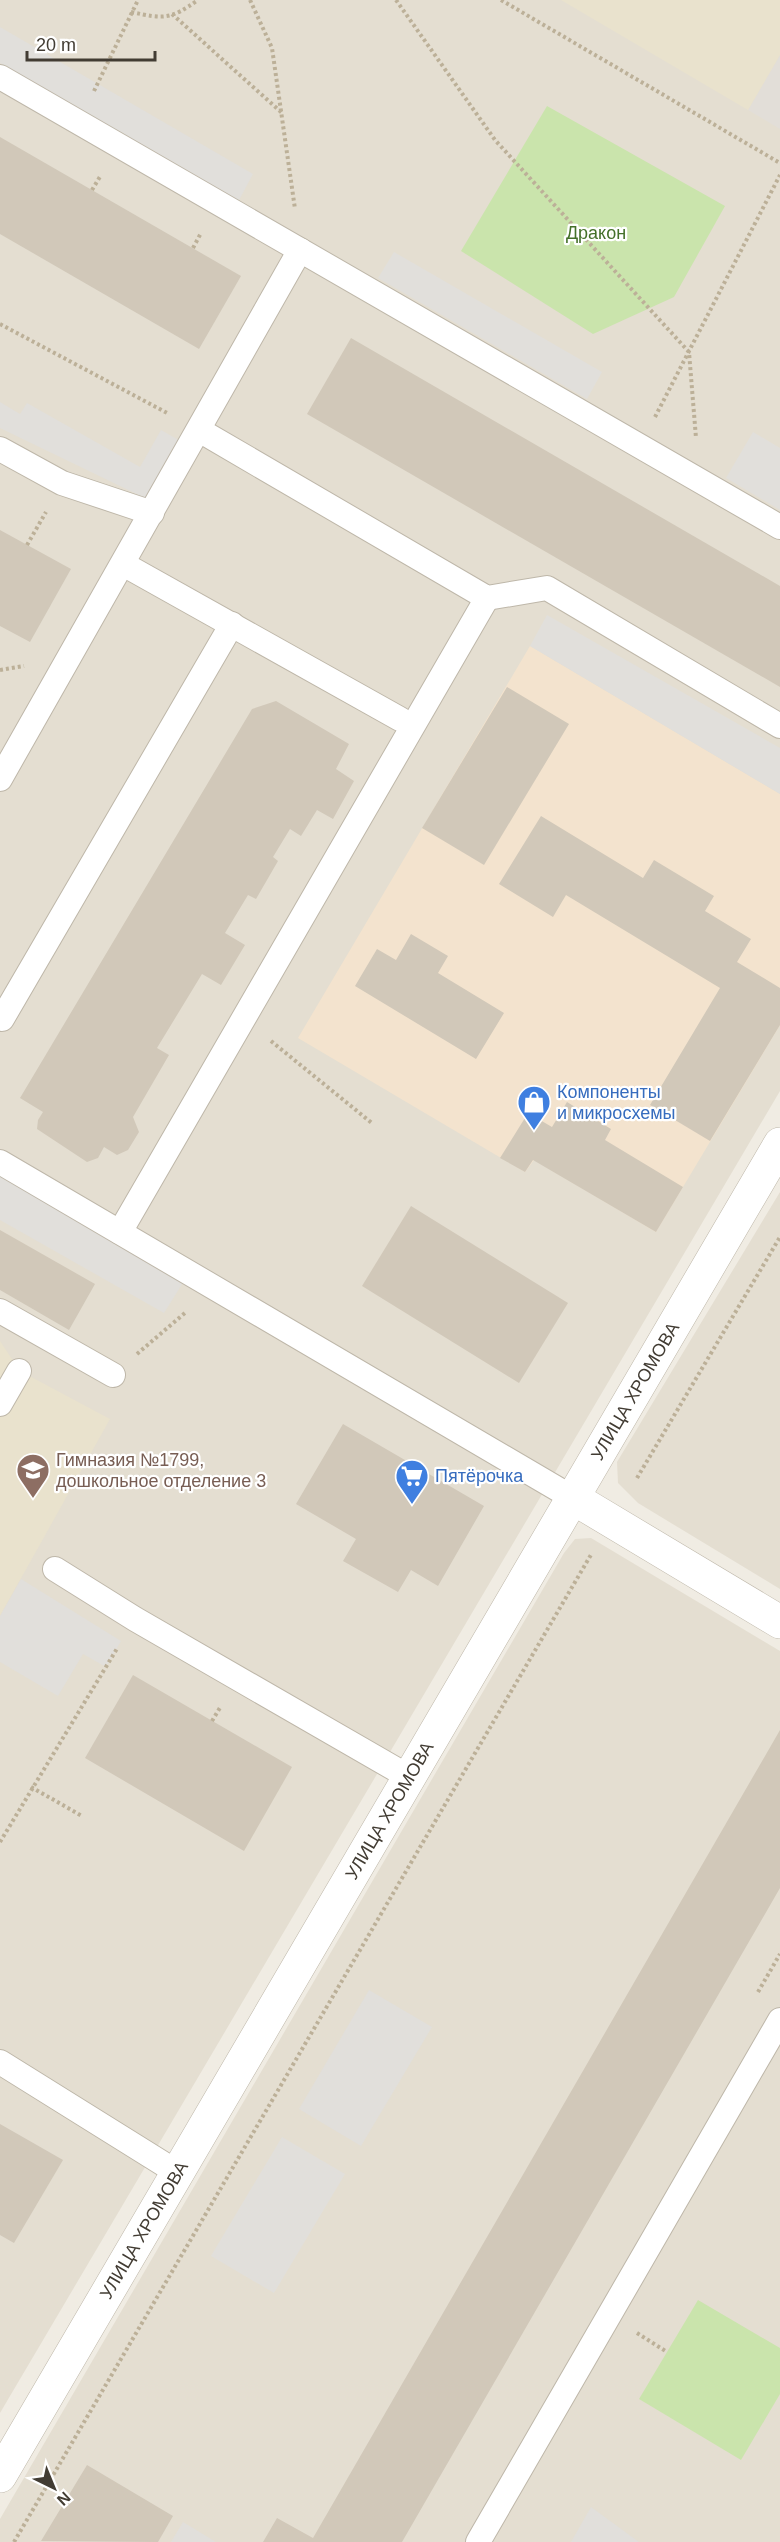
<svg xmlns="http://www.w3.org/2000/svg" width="780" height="2542" font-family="Arial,sans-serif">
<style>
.residential{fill:#e4ded1}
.commercial{fill:#f3e3ce}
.industrial{fill:#e2ded8}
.education{fill:#e9e2cd}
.green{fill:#cae4ac}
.parking{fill:#e1dfdb}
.building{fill:#d1c8b9}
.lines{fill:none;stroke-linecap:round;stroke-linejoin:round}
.service-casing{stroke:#beb7a9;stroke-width:26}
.minor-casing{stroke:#beb7a9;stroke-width:34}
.tertiary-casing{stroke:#beb7a9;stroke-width:34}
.path{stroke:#bcb098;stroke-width:4;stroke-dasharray:3 3;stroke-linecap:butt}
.service{stroke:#fff;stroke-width:24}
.minor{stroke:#fff;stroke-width:33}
.tertiary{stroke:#fff;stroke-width:33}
.labels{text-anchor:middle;stroke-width:4.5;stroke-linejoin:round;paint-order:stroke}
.park-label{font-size:18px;fill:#44702a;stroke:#fff}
.shop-label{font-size:18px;fill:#366cbe;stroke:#fff;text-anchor:start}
.street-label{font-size:18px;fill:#423c33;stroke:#fff}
.education-label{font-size:18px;fill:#785e54;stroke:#fff;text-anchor:start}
</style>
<rect width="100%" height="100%" fill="#f0ece3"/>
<g class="residential">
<polygon points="0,0 780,0 780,1091 0,2413"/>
<polygon points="780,1192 780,1589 638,1503 618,1483 617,1462"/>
<polygon points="591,1538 780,1651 780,2542 0,2542 0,2519 564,1553 575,1539"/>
</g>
<polygon class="commercial" points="530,646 780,794 780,1025 656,1232 534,1160 525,1172 298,1038"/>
<polygon class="industrial" points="780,55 780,129 748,110"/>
<g class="education">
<polygon points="561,0 780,0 780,55 748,110"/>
<polygon points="0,1341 20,1371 110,1419 0,1616"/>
</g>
<g class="green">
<polygon points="547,106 725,206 674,297 593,334 461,251"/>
<polygon points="698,2300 780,2348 780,2394 741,2460 639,2399"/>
</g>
<g class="parking">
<polygon points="0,27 253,174 238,202 0,63"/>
<polygon points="394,252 602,372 587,399 378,278"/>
<polygon points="0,402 20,414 27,403 140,467 161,430 184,443 151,501 0,428"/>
<polygon points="753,432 780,448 780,510 726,478"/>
<polygon points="547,615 780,748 780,794 530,646"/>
<polygon points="0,1176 184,1281 164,1313 0,1220"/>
<polygon points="21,1579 121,1641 106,1667 83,1654 58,1696 0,1662 0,1616"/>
<polygon points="369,1990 432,2027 361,2146 299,2109"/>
<polygon points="282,2137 345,2174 274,2293 211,2256"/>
<polygon points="591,2507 639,2542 571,2542"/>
<polygon points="183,2522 216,2542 171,2542"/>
</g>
<g class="building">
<polygon points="0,137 241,276 199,349 0,234"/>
<polygon points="351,338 780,586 780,687 307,414"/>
<polygon points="0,530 71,569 30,642 0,626"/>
<polygon points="507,687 569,724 484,865 422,828"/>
<polygon points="276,701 349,744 336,769 354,781 333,819 317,810 301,836 290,829 273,857 278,861 256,899 248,895 225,933 245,945 221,985 202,974 157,1048 169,1055 133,1117 139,1132 128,1150 117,1155 104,1147 98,1158 87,1162 37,1129 38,1120 43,1112 20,1098 252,709"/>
<polygon points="541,816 643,878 654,860 714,896 705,911 751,939 737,962 780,988 780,1025 710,1141 650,1105 720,988 566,895 553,917 499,884"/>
<polygon points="411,934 448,956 438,973 504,1013 476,1059 355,986 377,949 396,960"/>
<polygon points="567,1102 611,1129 605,1140 683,1187 656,1232 533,1160 525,1172 500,1158 528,1113 552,1127"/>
<polygon points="411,1206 568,1303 519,1383 362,1286"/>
<polygon points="0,1230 95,1284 69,1330 0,1290"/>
<polygon points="343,1424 484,1506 438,1586 411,1570 398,1592 343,1561 356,1539 296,1504"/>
<polygon points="133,1675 292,1767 244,1851 85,1758"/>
<polygon points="780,1730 780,1888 402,2542 263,2542 277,2518 313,2538"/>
<polygon points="0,2124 63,2160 14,2243 0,2235"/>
<polygon points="87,2465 173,2516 158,2542 41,2541"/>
</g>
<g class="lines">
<defs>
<g id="service">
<polyline points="0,77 780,527"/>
<polyline points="199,430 487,598 547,588 780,726"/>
<polyline points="0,449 62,483 152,513"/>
<polyline points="123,564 400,719"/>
<polyline points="0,779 300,250"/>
<polyline points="2,1019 232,624"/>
<polyline points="0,1162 573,1498"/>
<polyline points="120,1232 487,598"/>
<polyline points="0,1311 113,1375"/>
<polyline points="0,1404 19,1371"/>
<polyline points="55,1569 135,1619 409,1777"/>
<polyline points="0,2062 178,2173"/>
<polyline points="478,2542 780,2020"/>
</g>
<polyline id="minor" points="573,1498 780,1622"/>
<g id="tertiary">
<path id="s1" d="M 0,2476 L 780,1144"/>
</g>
</defs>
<use href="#service" class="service-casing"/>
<use href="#minor" class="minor-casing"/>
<use href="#tertiary" class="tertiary-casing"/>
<g class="path">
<polyline points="250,0 272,48 295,209"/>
<polyline points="396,0 495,140 689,352 696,438"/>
<polyline points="501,0 780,163"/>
<path d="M 131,12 C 164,19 170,20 198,0"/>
<polyline points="172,14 282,113"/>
<polyline points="94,91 138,0"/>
<polyline points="92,190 101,175"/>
<polyline points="193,248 201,233"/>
<polyline points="0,324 169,414"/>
<polyline points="655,417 780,175"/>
<polyline points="27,545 46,512"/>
<polyline points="0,670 24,666"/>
<polyline points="271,1041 373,1124"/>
<polyline points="137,1354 186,1312"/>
<polyline points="637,1478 780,1237"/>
<polyline points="212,1721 221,1706"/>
<polyline points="31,1787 82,1816"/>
<polyline points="0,1842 118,1647"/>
<polyline points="758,1992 780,1954"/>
<polyline points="637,2333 667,2352"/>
<polyline points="14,2542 592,1553"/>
</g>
<use href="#service" class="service"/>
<use href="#minor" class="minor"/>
<use href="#tertiary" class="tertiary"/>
</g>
<defs>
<symbol id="shop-pin" viewBox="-11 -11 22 30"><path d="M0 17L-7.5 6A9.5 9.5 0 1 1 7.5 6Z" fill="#3f7fe0" stroke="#fff"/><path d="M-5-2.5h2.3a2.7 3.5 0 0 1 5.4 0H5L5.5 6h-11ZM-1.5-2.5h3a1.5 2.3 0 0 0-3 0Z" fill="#fff"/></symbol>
<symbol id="school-pin" viewBox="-11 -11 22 30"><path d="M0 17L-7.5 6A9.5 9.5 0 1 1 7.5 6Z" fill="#8d6e63" stroke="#fff"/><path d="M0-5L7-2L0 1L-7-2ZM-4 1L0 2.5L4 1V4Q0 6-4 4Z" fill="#fff"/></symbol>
<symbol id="supermarket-pin" viewBox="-11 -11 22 30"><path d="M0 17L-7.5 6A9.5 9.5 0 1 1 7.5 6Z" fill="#3f7fe0" stroke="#fff"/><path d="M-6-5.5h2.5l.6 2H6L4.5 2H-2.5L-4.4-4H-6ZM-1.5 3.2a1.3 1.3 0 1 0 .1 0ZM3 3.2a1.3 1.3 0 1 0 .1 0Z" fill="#fff"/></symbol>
</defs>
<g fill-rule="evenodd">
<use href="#shop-pin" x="515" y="1083" width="38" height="52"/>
<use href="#school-pin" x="14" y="1451" width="38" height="52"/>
<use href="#supermarket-pin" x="393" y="1457" width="38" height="52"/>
</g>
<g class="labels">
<g class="park-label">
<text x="596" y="239">Дракон</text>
</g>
<g class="shop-label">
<text x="557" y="1098">Компоненты<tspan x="557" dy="21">и микросхемы</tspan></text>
<text x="435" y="1482">Пятёрочка</text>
</g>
<g class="street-label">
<text dy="6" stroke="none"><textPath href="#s1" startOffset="1257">УЛИЦА ХРОМОВА</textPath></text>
<text dy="6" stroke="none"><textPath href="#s1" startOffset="771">УЛИЦА ХРОМОВА</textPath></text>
<text dy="6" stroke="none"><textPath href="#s1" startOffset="285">УЛИЦА ХРОМОВА</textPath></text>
</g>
<g class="education-label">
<text x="56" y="1466">Гимназия №1799,<tspan x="56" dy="21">дошкольное отделение 3</tspan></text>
</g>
</g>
<g transform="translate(54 2488) rotate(137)" stroke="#ffffff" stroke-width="4.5" paint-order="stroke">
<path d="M0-4.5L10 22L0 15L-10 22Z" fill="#423c33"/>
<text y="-9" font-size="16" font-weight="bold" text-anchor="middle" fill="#423c33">N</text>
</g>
<path d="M27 51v9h128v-9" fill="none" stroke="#423c33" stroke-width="3"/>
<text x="36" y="51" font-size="18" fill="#423c33" stroke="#ffffff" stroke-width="4.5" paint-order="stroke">20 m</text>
</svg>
